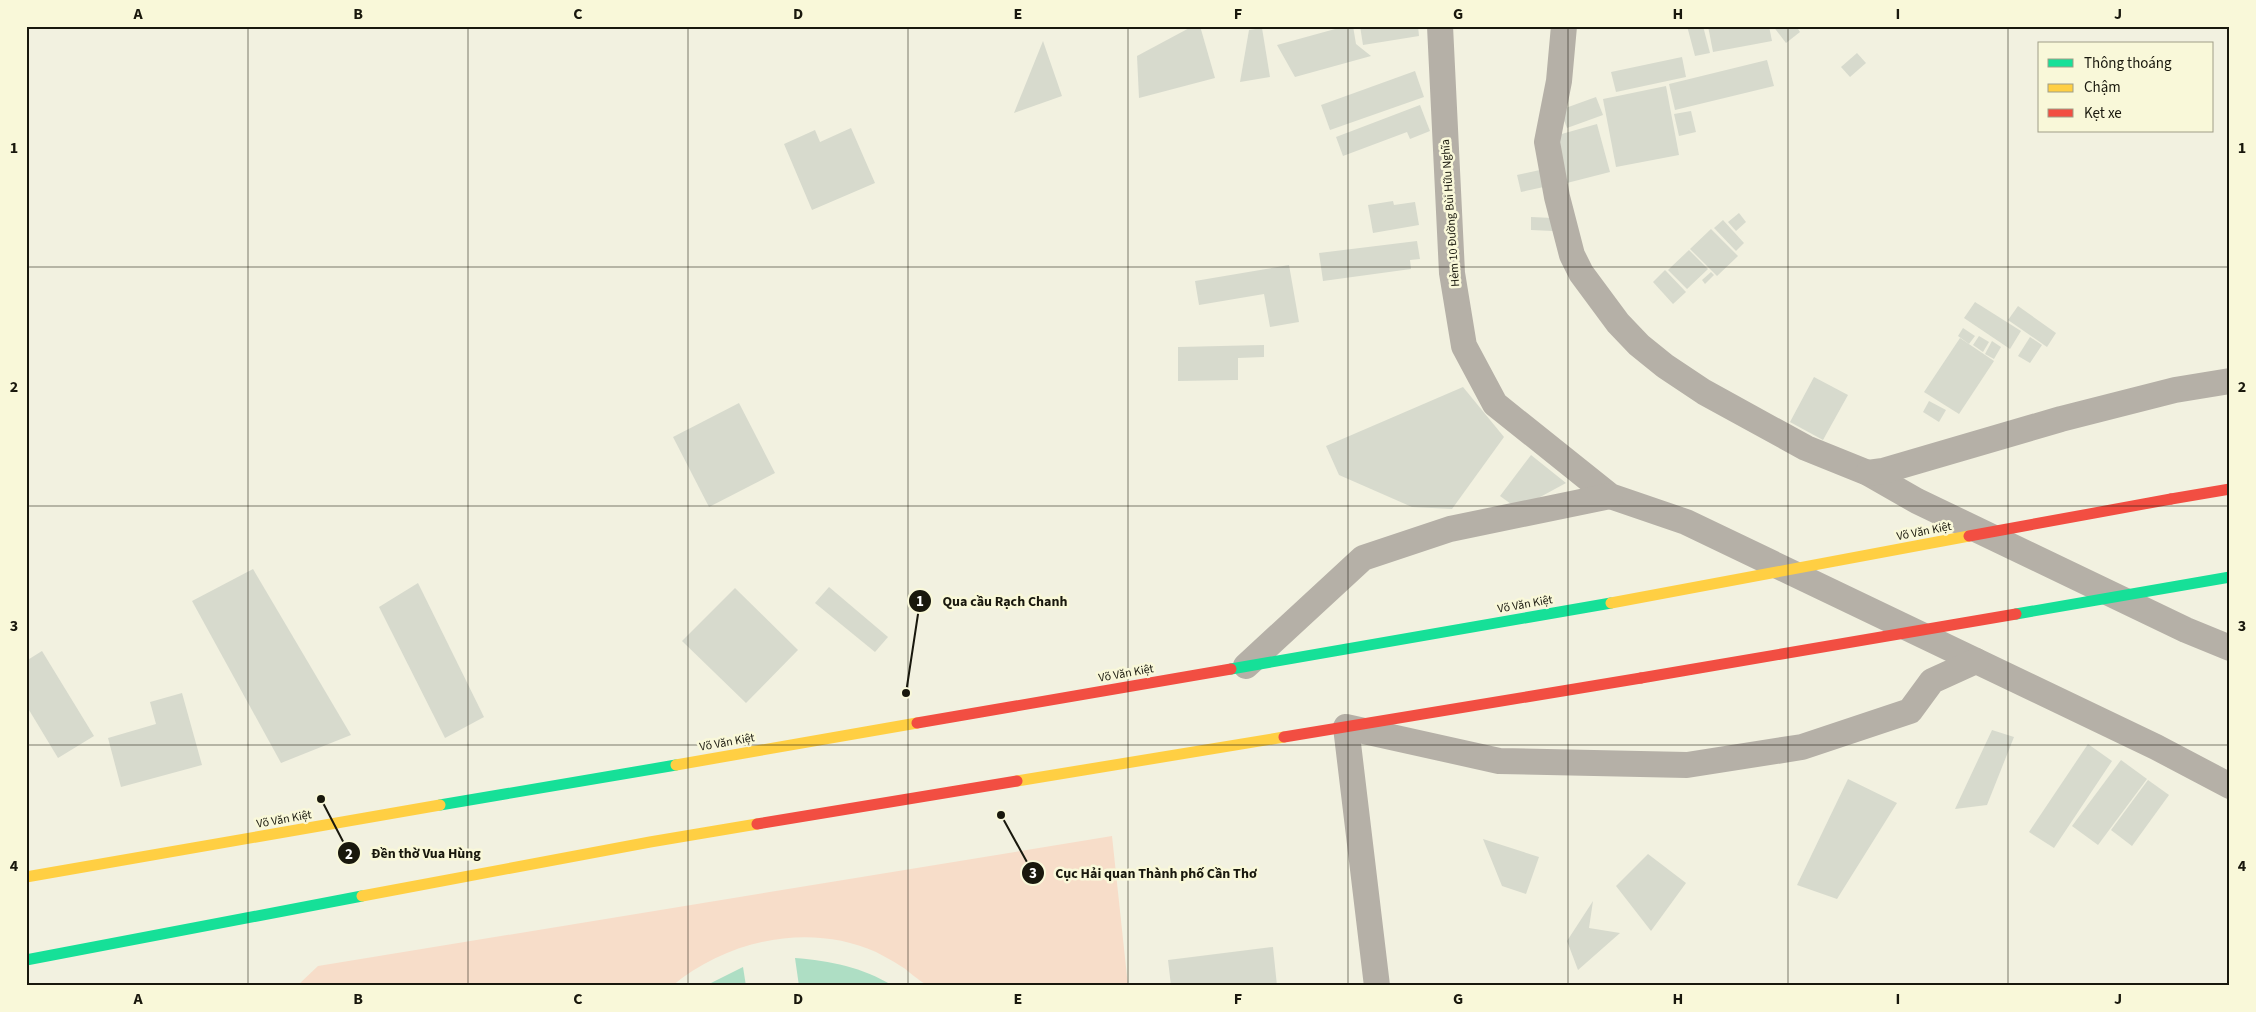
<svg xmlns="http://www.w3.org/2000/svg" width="2256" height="1012" font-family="'Source Sans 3',sans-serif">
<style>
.green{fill:#f7ddc9}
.water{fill:#aedec4}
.building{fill:#d7dacd}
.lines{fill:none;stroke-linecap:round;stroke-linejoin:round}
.street{stroke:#b5b0a7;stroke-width:26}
.fast{stroke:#16e098;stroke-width:11}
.slow{stroke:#ffcf43;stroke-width:11}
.jam{stroke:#f24e42;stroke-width:11}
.fast-bridge{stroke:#16e098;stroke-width:11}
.slow-bridge{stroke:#ffcf43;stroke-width:11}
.jam-bridge{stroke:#f24e42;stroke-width:11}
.grid{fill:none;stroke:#19180d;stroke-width:1;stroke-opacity:0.55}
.labels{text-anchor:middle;stroke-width:5;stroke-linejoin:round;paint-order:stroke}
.street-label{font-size:12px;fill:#19180d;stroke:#f9f8d9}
.leader{fill:none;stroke:#19180d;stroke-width:2}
.callout-dot{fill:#19180d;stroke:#f9f8d9;stroke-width:2}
.mark-label{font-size:15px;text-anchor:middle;font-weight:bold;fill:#fff}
.callout-label{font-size:14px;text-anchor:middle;font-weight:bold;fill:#19180d;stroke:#f9f8d9;stroke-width:5;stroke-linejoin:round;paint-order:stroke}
.neatline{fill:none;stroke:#19180d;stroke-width:2}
.grid-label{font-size:16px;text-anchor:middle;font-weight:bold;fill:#19180d}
</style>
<rect width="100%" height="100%" fill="#f2f1e0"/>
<path class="green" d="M 1112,836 L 1128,986 C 1083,986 1037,986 991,986 C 972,986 949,989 930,986 C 923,985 907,969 899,965 C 892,960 883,956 876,952 C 809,922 727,940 672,986 L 291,986 L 298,985 L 318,966 Z"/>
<g class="water">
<path d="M 795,958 C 831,961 862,967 893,986 L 799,986 Z"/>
<polygon points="743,967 746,986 705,986"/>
</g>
<g class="building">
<polygon points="1193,26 1200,26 1215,78 1139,98 1137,56"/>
<polygon points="1346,26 1353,26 1356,44 1371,56 1295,77 1277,45"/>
<polygon points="1360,26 1418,26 1419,36 1363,45"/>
<polygon points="1687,26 1703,26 1710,53 1695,56"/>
<polygon points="1708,26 1769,26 1772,41 1713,52"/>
<polygon points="1773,26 1796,26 1800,32 1786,43"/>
<polygon points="1262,28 1270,77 1240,82 1249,30"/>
<polygon points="1043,41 1062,96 1014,113"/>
<polygon points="1857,53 1866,63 1850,77 1841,67"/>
<polygon points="1682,57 1686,77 1616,92 1611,72"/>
<polygon points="1767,60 1774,86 1675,110 1669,84"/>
<polygon points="1415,71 1424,97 1330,130 1321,105"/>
<polygon points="1666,86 1679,155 1616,167 1603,99"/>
<polygon points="1596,97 1603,115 1567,128 1560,110"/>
<polygon points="1420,105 1430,131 1410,139 1407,132 1343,156 1336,137"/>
<polygon points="1691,111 1696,132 1679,136 1674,114"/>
<polygon points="1597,124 1610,172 1563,184 1551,137"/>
<polygon points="851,128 875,183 812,210 784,144 815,130 820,142"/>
<polygon points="1549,168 1553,185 1521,192 1517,175"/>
<polygon points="1393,201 1394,205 1415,202 1419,225 1373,233 1368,205"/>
<polygon points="1739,213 1746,222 1736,231 1728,222"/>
<polygon points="1531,217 1553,218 1553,231 1531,230"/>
<polygon points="1723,220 1744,243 1736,251 1714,228"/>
<polygon points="1711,229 1738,256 1717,276 1690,249"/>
<polygon points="1417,241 1420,259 1410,260 1411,269 1323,281 1319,253"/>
<polygon points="1689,250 1708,269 1687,289 1668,270"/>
<polygon points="1289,265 1299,322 1270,327 1264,294 1199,305 1195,281"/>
<polygon points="1665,270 1686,292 1673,304 1653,282"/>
<polygon points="1711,272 1714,275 1705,284 1702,280"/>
<polygon points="1975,302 2021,331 2010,349 1964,318"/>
<polygon points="2018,306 2056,333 2047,347 2008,320"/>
<polygon points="1963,328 1975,336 1969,344 1958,336"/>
<polygon points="1979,336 1989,342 1983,352 1973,345"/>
<polygon points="2030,337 2042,345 2030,363 2018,356"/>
<polygon points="1960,338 1994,361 1959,414 1924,392"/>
<polygon points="1992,341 2001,347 1994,359 1985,354"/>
<polygon points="1264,345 1264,357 1238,358 1238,380 1178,381 1178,347"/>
<polygon points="1814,377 1848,395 1823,440 1790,422"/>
<polygon points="1463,387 1504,437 1452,509 1412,507 1339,475 1326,446"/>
<polygon points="1929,401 1946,410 1939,422 1923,412"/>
<polygon points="739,403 775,473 709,507 673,437"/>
<polygon points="1531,455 1566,483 1518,509 1500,496"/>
<polygon points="253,569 351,735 281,763 192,601"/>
<polygon points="418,583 484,717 445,738 379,607"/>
<polygon points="829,587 888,637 875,652 815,603"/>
<polygon points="735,588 798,650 746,703 682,641"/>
<polygon points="42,651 94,736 58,758 26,705 26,661"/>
<polygon points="182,693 202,765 121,787 108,738 156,724 150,702"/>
<polygon points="1992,730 2014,737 1987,805 1955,809"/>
<polygon points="2088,744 2112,761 2054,848 2029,832"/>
<polygon points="2121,760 2147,779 2098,845 2072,826"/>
<polygon points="1848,779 1897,803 1837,899 1797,885"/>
<polygon points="2148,780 2169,795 2132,846 2111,830"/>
<polygon points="1483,839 1539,857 1526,894 1502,886"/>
<polygon points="1648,854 1686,883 1651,931 1616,886"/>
<polygon points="1593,901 1589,928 1620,933 1578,970 1567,941"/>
<polygon points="1273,947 1277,986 1171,986 1168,960"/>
</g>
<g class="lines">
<g class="street">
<polyline points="1440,26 1452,273 1464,346 1495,404 1610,496 1686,522 2156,747 2230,786"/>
<polyline points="1564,26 1559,81 1547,142 1557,197 1572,255 1581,273 1618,323 1639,345 1665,366 1704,392 1806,448 1868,473 1917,501 2186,630 2230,648"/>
<polyline points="1868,473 1883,471 2061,419 2175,390 2230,381"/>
<polyline points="1246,666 1363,558 1450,529 1610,496"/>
<polyline points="1377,986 1346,727 1499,761 1687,765 1802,747 1910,711 1932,681 1976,661"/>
</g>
<g class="fast">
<polyline points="1231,669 1611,603"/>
<polyline points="440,805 676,765"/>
<polyline points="26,960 362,896"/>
</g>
<g class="slow">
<polyline points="676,765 917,723"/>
<polyline points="1017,781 1284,737"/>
<polyline points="26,877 440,805"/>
<polyline points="362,896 650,842 757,824"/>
</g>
<g class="jam">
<polyline points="2171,499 2230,489"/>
<polyline points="917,723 1231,669"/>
<polyline points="1284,737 1641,678"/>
<polyline points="757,824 1017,781"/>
</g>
<polyline class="fast-bridge" points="2016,614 2230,577"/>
<polyline class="slow-bridge" points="1611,603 1969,536"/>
<g class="jam-bridge">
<polyline points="1969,536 2171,499"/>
<polyline points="1641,678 2016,614"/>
</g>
</g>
<path class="grid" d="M 248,26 L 248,986M 468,26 L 468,986M 688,26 L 688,986M 908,26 L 908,986M 1128,26 L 1128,986M 1348,26 L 1348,986M 1568,26 L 1568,986M 1788,26 L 1788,986M 2008,26 L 2008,986M 26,267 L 2230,267M 26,506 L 2230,506M 26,745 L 2230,745"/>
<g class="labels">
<g class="street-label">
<text transform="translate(1450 213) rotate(-94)" y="4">Hẻm 10 Đường Bùi Hữu Nghĩa</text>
<text transform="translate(1924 531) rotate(-11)" y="4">Võ Văn Kiệt</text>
<text transform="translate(1525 604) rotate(-10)" y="4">Võ Văn Kiệt</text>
<text transform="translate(1126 673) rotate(-10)" y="4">Võ Văn Kiệt</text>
<text transform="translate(727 742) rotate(-10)" y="4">Võ Văn Kiệt</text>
<text transform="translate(284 819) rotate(-10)" y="4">Võ Văn Kiệt</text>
</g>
</g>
<path class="leader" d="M906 693L920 601M321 799L349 853M1001 815L1033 873"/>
<g class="callout-dot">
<circle cx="906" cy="693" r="5"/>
<circle cx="321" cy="799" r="5"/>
<circle cx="1001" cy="815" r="5"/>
<circle cx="920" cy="601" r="12"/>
<circle cx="349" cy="853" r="12"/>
<circle cx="1033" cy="873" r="12"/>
</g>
<g class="mark-label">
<text x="920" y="606">1</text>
<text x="349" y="859">2</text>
<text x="1033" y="878">3</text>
</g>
<g class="callout-label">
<text x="1005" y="606">Qua cầu Rạch Chanh</text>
<text x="426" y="858">Đền thờ Vua Hùng</text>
<text x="1156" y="878">Cục Hải quan Thành phố Cần Thơ</text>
</g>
<rect width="2256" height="1012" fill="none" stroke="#f9f8d9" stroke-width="55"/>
<rect x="2038" y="42" width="175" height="90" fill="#f9f8d9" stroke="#9f9e87"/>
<rect x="2048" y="59" width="25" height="8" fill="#16e098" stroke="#9f9e87"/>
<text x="2084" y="68" font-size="15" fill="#19180d">Thông thoáng</text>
<rect x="2048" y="84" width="25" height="8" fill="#ffcf43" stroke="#9f9e87"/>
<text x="2084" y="92" font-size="15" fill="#19180d">Chậm</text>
<rect x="2048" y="109" width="25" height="8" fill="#f24e42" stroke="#9f9e87"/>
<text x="2084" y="118" font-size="15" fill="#19180d">Kẹt xe</text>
<rect x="28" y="28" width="2200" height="956" class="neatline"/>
<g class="grid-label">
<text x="138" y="19">A</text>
<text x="358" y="19">B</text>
<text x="578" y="19">C</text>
<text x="798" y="19">D</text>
<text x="1018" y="19">E</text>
<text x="1238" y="19">F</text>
<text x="1458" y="19">G</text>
<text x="1678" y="19">H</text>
<text x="1898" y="19">I</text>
<text x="2118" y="19">J</text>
<text x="14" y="153">1</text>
<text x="2242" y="153">1</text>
<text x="14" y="392">2</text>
<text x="2242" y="392">2</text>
<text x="14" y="631">3</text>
<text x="2242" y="631">3</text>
<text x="14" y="871">4</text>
<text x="2242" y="871">4</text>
<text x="138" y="1004">A</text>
<text x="358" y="1004">B</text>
<text x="578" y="1004">C</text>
<text x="798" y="1004">D</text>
<text x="1018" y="1004">E</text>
<text x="1238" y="1004">F</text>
<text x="1458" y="1004">G</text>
<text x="1678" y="1004">H</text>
<text x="1898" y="1004">I</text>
<text x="2118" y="1004">J</text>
</g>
</svg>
